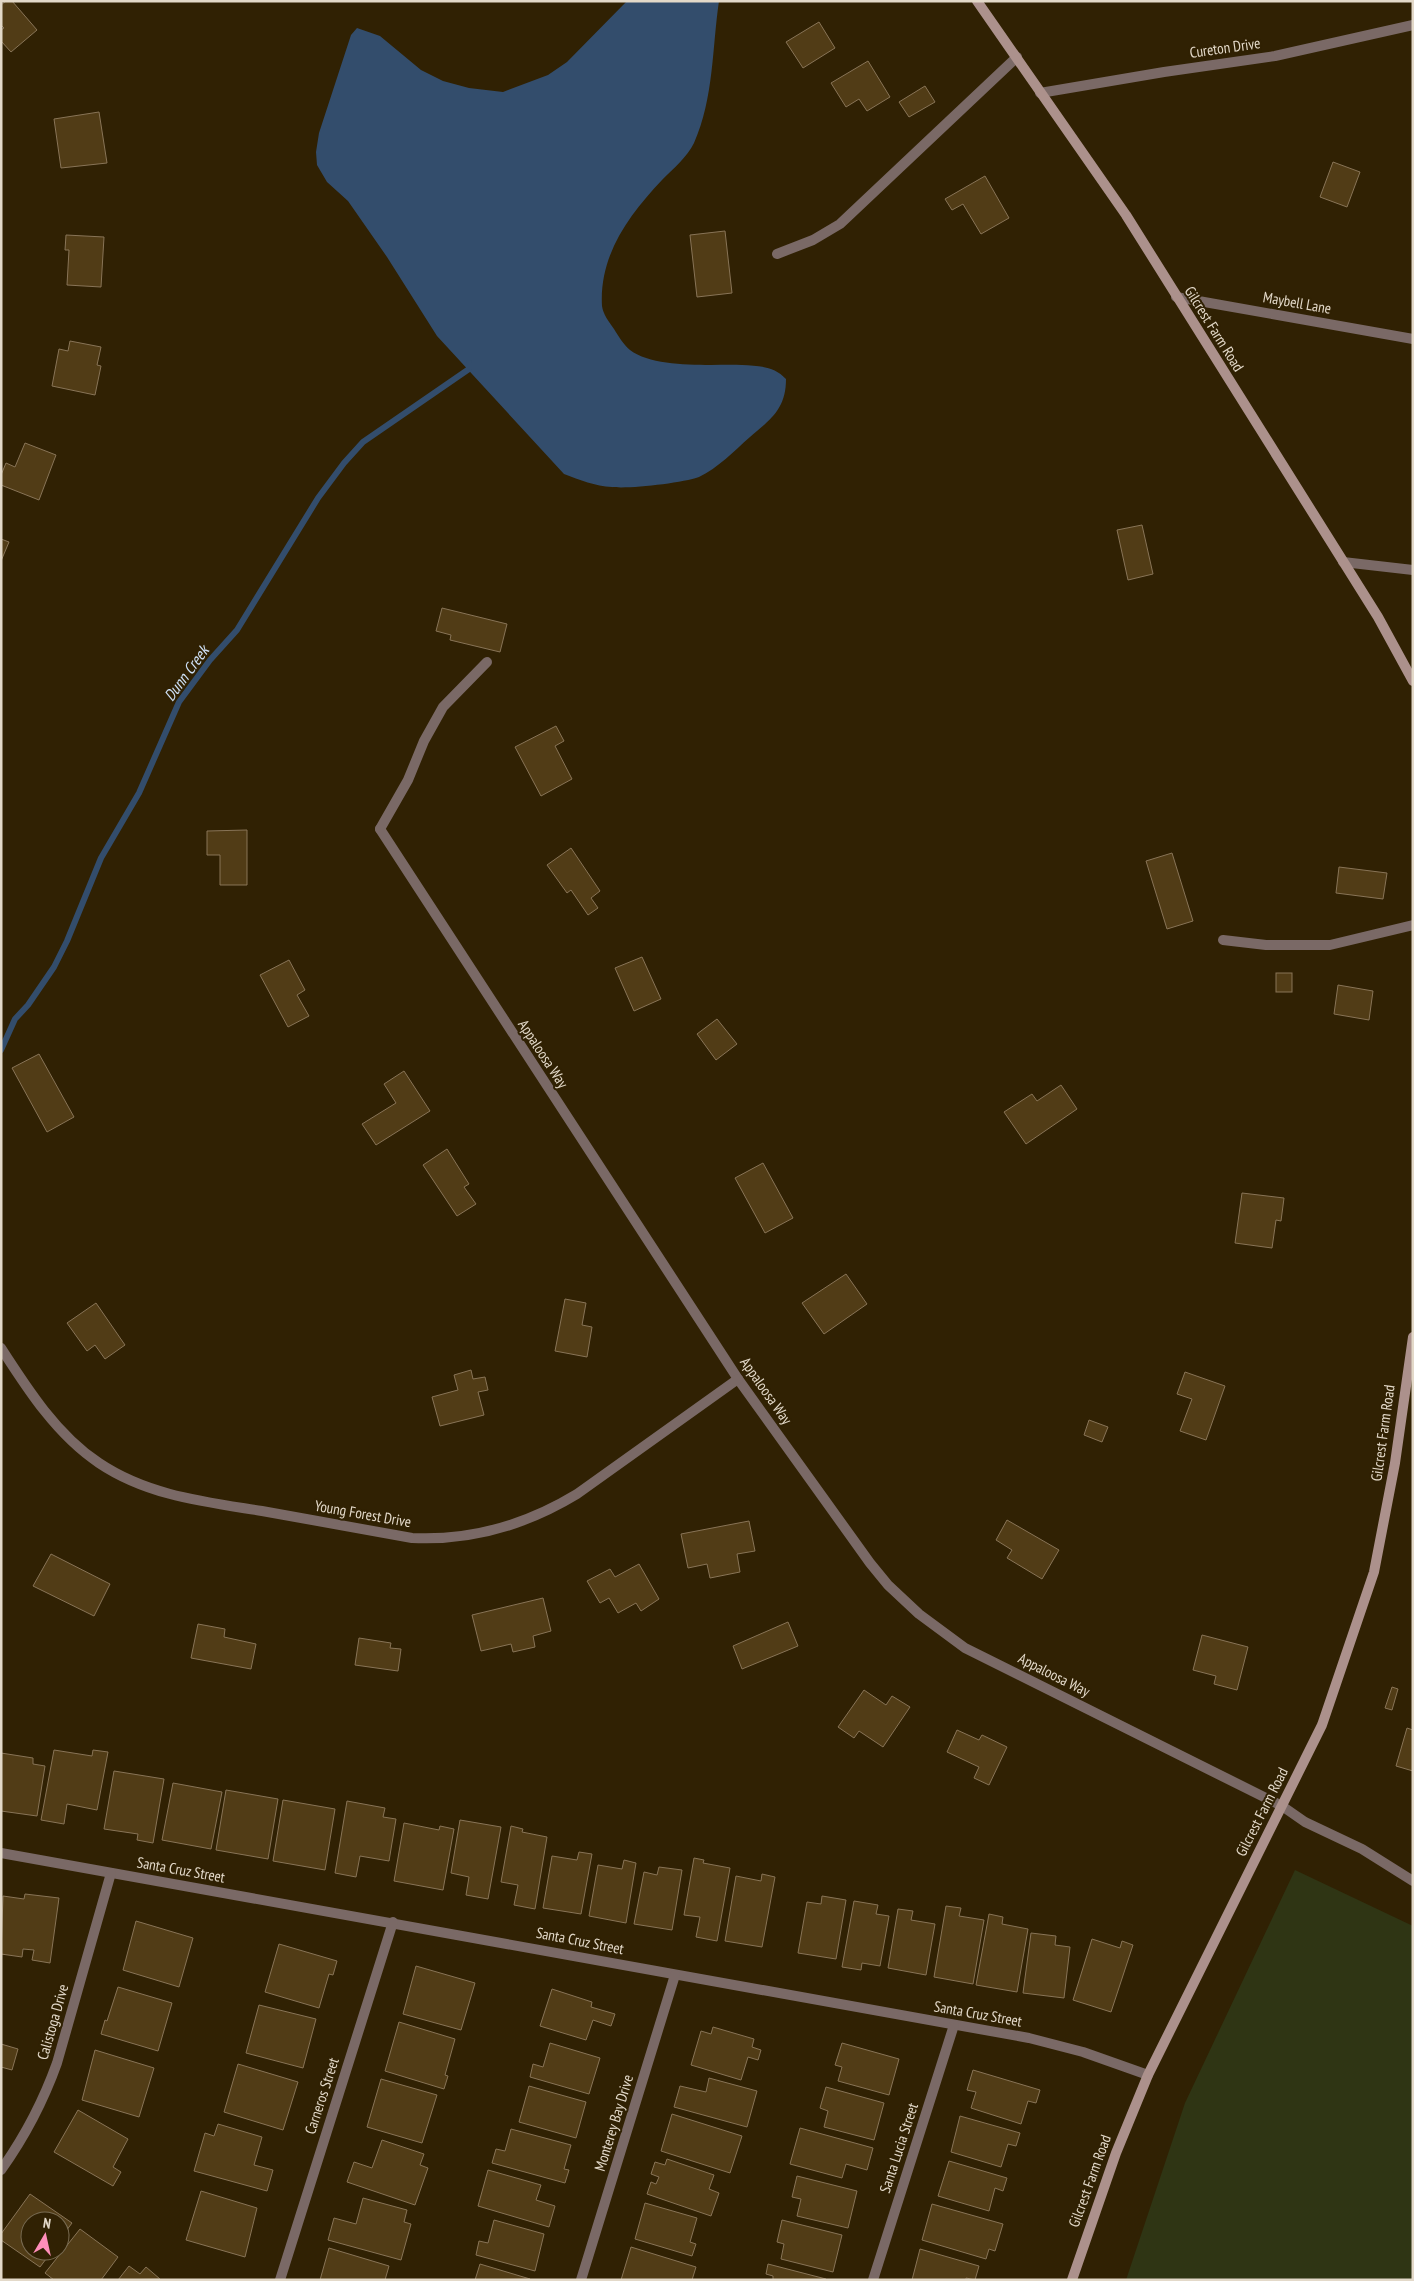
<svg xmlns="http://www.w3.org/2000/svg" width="1414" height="2281" font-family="'PT Sans Narrow',sans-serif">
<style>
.green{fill:#2f3514}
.water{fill:#334d6c}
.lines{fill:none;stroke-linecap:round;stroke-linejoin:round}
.stream{stroke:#334d6c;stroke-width:6}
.building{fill:#513c16;stroke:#887457}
.service{stroke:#7a6966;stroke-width:10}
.minor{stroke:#7a6966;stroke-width:10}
.secondary{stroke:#ac918c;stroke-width:10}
.labels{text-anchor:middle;stroke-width:4;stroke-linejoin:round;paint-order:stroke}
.street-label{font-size:15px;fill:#e3d9c9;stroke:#302103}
.water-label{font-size:16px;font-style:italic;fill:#cfe1f7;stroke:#302103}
</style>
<rect width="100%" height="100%" fill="#302103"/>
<polygon class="green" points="1295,1870 1413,1926 1413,2280 1126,2280 1185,2103"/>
<path class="water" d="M 627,1 L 719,1 C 712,48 714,98 694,143 C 687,157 673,169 662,180 C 629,215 599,255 602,306 C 603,314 609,322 614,329 C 619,337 623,344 630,350 C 655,369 711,364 742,365 C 759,366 774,366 786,379 C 786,409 771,419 750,437 C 734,451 718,468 699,477 C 682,483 630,489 612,487 C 595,486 580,480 564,474 L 437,336 L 387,257 L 348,201 L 327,182 L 317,165 L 316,152 L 319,133 L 351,35 L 357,28 L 380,36 L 421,70 L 443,81 L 469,88 L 503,92 L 548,75 L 567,62 Z"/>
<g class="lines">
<polyline class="stream" points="1,1050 15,1019 28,1005 54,967 67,941 101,858 139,793 179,702 210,660 237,630 318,498 344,463 363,442 469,369 469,363"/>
</g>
<g class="building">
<polygon points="6,1 12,1 37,30 11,52 1,41 1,30 4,28 1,25 1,5"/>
<polygon points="819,22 835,48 803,68 786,42"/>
<polygon points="868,61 890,97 867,111 859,99 846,107 831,83"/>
<polygon points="925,86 935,102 909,117 899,102"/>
<polygon points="99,112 107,163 61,168 54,119"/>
<polygon points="1333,162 1360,172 1347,207 1320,197"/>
<polygon points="985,176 1009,218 981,234 963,204 952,210 945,199"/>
<polygon points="725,231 732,293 697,297 690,235"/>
<polygon points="66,235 104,237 101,287 67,285 69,250 65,250"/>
<polygon points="70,341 101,347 97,365 101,366 95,395 52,386 59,349 68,351"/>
<polygon points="25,443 56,455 39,500 1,485 1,475 6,463 15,467"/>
<polygon points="1142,525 1153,574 1128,580 1117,530"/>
<polygon points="1,539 9,542 1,561"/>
<polygon points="442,608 507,624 500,652 450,640 451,635 436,631"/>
<polygon points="556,726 564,741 555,746 572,779 541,796 515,747"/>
<polygon points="247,830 247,885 220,885 220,855 207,855 207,831"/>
<polygon points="571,848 600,891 591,898 598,908 588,915 571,890 567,893 547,865"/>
<polygon points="1172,853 1193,921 1167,929 1146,861"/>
<polygon points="1339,867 1387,873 1383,899 1336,893"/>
<polygon points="642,957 661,999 634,1011 615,968"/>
<polygon points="289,960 305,990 297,995 309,1016 288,1027 260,975"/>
<rect x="1276" y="973" width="16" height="19"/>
<polygon points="1338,985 1373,991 1369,1020 1334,1014"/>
<polygon points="717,1019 737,1044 716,1060 697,1034"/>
<polygon points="39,1054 74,1117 47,1132 12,1068"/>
<polygon points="404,1071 430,1111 376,1145 362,1124 396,1103 384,1084"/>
<polygon points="1061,1085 1077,1109 1026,1144 1004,1112 1032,1094 1037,1101"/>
<polygon points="447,1149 469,1184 464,1187 476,1204 457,1216 423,1165"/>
<polygon points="763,1163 793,1218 765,1233 735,1178"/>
<polygon points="1242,1193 1284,1198 1281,1221 1276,1220 1272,1248 1235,1243"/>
<polygon points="846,1274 867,1304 824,1334 802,1303"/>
<polygon points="565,1299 586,1303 582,1325 592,1327 587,1357 555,1351"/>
<polygon points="96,1303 125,1345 105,1359 95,1345 87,1351 67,1323"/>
<polygon points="471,1370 473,1379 485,1377 488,1390 478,1392 484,1415 440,1426 432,1397 458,1390 454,1375"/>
<polygon points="1185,1372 1225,1386 1206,1440 1180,1431 1192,1399 1177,1394"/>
<polygon points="1089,1420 1108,1427 1102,1442 1084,1435"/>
<polygon points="1007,1520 1059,1550 1042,1579 1007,1558 1012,1550 996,1540"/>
<polygon points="749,1521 755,1551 737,1554 740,1572 710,1578 707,1564 688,1568 681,1534"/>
<polygon points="51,1554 110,1584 94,1616 33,1586"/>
<polygon points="639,1564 659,1599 641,1611 636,1603 618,1613 609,1598 600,1603 587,1581 610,1569 615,1577"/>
<polygon points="543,1598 551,1631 533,1636 535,1647 513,1652 511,1644 481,1651 472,1615"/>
<polygon points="788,1622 798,1646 742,1669 733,1646"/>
<polygon points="198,1624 225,1629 224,1637 256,1644 251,1669 191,1658"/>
<polygon points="1202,1635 1248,1647 1237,1690 1214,1684 1216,1676 1193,1670"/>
<polygon points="359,1638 391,1643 390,1648 401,1649 398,1671 355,1665"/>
<polygon points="1392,1687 1398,1689 1392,1710 1385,1708"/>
<polygon points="864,1690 886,1705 892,1696 910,1707 883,1747 859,1731 854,1738 838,1727"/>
<polygon points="1407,1728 1413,1730 1413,1771 1396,1766"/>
<polygon points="957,1730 979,1740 982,1735 1007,1747 989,1785 974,1778 979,1767 947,1752"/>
<polygon points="54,1750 92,1756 93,1750 108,1752 97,1810 67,1804 64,1824 41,1820"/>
<polygon points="1,1753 33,1758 33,1764 45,1766 37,1816 1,1811"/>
<polygon points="114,1771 164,1779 153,1843 137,1840 138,1834 104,1829"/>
<polygon points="173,1783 222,1792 211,1849 162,1840"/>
<polygon points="226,1790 278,1799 268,1859 216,1850"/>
<polygon points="283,1800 335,1809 325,1870 273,1861"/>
<polygon points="347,1801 385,1808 383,1817 396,1819 389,1861 360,1856 356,1877 335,1873"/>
<polygon points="460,1820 501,1827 488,1899 466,1895 469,1877 451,1873"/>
<polygon points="404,1823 439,1830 440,1826 454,1829 443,1890 394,1881"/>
<polygon points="511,1826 523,1829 522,1832 547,1837 535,1909 514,1905 518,1885 501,1882"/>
<polygon points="579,1852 592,1854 581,1914 543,1908 552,1856 577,1860"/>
<polygon points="694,1858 704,1860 703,1863 730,1868 717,1941 696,1937 700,1917 684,1915"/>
<polygon points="624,1860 636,1863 626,1923 589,1916 598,1865 622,1869"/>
<polygon points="659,1867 682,1870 672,1930 634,1924 644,1872 657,1875"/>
<polygon points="762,1874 775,1877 762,1947 725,1941 736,1876 761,1881"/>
<polygon points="25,1894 59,1898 50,1963 32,1960 34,1950 23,1949 22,1957 1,1954 3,1896 24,1899"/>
<polygon points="822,1896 846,1900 836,1959 798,1953 807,1902 821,1904"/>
<polygon points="854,1901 878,1905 876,1914 889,1916 880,1966 862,1963 861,1970 842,1967"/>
<polygon points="946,1906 961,1908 959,1916 984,1920 973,1984 934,1977"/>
<polygon points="898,1909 913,1911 911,1920 935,1924 926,1975 888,1968"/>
<polygon points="989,1914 1003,1917 1002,1924 1028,1929 1017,1992 976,1985"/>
<polygon points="136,1921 193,1938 179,1987 123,1970"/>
<polygon points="1031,1933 1056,1936 1055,1945 1070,1947 1064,1998 1023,1993"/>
<polygon points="1092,1939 1120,1948 1122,1941 1133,1945 1111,2012 1073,2000"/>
<polygon points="279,1944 337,1961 333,1975 329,1974 319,2008 265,1992"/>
<polygon points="416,1966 475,1983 461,2030 403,2014"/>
<polygon points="118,1987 172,2003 158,2051 101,2034 105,2020 107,2021"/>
<polygon points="552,1989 592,2002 591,2007 615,2014 611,2026 593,2020 586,2040 540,2026"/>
<polygon points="259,2005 316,2019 303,2068 246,2053"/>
<polygon points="399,2022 455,2039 445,2075 448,2076 444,2089 385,2071"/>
<polygon points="713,2027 754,2039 752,2047 761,2050 758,2060 748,2057 741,2080 691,2065 701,2031 711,2034"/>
<polygon points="550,2043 600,2058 589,2094 530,2077 533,2064 543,2067"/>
<polygon points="842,2043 899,2059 889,2095 838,2081 842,2067 835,2065"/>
<polygon points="1,2044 18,2049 12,2070 1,2067"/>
<polygon points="95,2050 154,2068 139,2117 82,2100"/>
<polygon points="238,2064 298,2082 283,2130 224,2112"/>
<polygon points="973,2070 1040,2090 1036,2103 1028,2101 1021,2124 971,2108 976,2092 967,2090"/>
<polygon points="709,2078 757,2091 747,2127 674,2107 680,2086 706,2092"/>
<polygon points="381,2079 437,2095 422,2143 367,2127"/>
<polygon points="529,2086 586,2102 576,2138 519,2122"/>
<polygon points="826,2087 884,2103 874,2140 824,2127 828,2111 820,2108"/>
<polygon points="78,2110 128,2139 113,2167 121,2172 113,2186 54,2152"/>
<polygon points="672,2114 742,2136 730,2173 661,2151"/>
<polygon points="960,2116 1020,2133 1016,2146 1008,2144 1001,2167 951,2152"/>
<polygon points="218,2124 262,2137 254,2165 273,2170 267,2191 194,2171 205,2133 214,2136"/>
<polygon points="800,2128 873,2148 867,2170 846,2164 842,2178 790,2164"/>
<polygon points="511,2129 571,2145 564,2169 569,2170 565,2183 492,2163 496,2149 505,2151"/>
<polygon points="382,2140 424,2154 420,2165 428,2168 415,2205 347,2182 354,2162 372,2168"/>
<polygon points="667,2159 714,2175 709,2189 719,2193 711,2216 647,2194 651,2182 656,2184 659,2177 651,2174 655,2162 665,2165"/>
<polygon points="949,2161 1007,2178 1003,2191 995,2188 989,2211 938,2196"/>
<polygon points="488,2170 541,2185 536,2200 555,2206 549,2227 478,2206"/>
<polygon points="797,2176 857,2191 848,2228 797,2216 801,2199 792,2197"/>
<polygon points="201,2191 257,2208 245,2257 186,2240"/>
<polygon points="30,2194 72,2223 60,2239 60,2221 30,2221 30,2251 52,2251 40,2267 1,2240 1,2234"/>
<polygon points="363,2198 407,2210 404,2222 411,2224 401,2260 328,2240 334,2218 356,2224"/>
<polygon points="645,2203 697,2218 690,2242 696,2244 692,2256 635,2239"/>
<polygon points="932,2204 1003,2224 995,2251 989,2249 986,2259 922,2240"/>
<polygon points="494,2220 544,2234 535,2271 476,2255 479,2241 488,2243"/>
<polygon points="782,2220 842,2235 833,2272 781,2259 784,2244 777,2242"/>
<polygon points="80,2229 118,2257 101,2280 54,2280 45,2273"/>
<polygon points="631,2247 696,2267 692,2280 621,2280"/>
<polygon points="329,2248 389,2266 385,2280 320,2280"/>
<polygon points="920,2249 979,2266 975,2280 966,2278 966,2280 912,2280"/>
<polygon points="480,2264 530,2279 475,2280"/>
<polygon points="768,2264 826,2279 826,2280 773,2280 773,2276 766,2274"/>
<polygon points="129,2266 140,2274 146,2267 160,2279 118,2280"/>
</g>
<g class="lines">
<g class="service">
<polyline points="777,254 813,240 840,224 1017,57"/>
<polyline points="380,829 408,780 424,741 443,707 487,662"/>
<polyline points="1223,940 1266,945 1330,945 1413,925"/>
</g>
<g class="minor">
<polyline points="1040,93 1164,72 1275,56 1413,25"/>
<polyline points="1176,297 1413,339"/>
<polyline points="1343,562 1413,570"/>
<polyline points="380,829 738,1379 870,1563 888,1585 919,1614 965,1648 1282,1806 1305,1822 1362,1849 1413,1881"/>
<path d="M 1,1348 C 28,1390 57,1435 99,1463 C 148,1496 206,1502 262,1511 C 312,1520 362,1529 412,1538 C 473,1541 526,1525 577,1494 L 738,1379"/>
<polyline points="1,1853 1029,2038 1083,2052 1148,2075"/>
<path d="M 1,2170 C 26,2135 43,2102 57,2063 L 111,1873"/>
<polyline points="280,2280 393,1922"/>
<polyline points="581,2280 675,1975"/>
<polyline points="873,2280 954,2025"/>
</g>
<g class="secondary">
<polyline points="977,1 1126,215 1378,617 1413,681"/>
<polyline points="1072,2280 1116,2153 1148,2075 1322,1725 1374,1572 1395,1463 1413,1337"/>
</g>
</g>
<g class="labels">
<g class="street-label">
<text transform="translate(1225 48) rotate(-8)" y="5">Cureton Drive</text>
<text transform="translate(1297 303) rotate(10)" y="5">Maybell Lane</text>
<text transform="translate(1214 329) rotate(58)" y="5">Gilcrest Farm Road</text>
<text transform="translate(543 1054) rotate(57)" y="5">Appaloosa Way</text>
<text transform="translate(766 1391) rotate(55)" y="5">Appaloosa Way</text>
<text transform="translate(1383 1433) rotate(-82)" y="5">Gilcrest Farm Road</text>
<text transform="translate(363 1514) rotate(10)" y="5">Young Forest Drive</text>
<text transform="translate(1054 1675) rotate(27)" y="5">Appaloosa Way</text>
<text transform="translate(1262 1812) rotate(-63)" y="5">Gilcrest Farm Road</text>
<text transform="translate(181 1870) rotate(10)" y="5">Santa Cruz Street</text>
<text transform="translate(580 1941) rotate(11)" y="5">Santa Cruz Street</text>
<text transform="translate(978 2014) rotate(10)" y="5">Santa Cruz Street</text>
<text transform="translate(53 2022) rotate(-74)" y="5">Calistoga Drive</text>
<text transform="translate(322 2096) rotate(-72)" y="5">Carneros Street</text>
<text transform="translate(614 2123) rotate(-73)" y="5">Monterey Bay Drive</text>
<text transform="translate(899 2148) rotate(-72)" y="5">Santa Lucia Street</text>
<text transform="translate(1090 2181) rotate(-70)" y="5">Gilcrest Farm Road</text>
</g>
<g class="water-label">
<text transform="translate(186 673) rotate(-54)" y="6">Dunn Creek</text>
</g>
</g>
<rect width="1414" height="2281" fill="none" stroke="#e3d9c9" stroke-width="5"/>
<g transform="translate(45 2236) rotate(9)"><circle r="24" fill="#302103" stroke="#786b52"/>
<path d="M0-4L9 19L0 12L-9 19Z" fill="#ff8eba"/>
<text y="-8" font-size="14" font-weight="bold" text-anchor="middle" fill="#e3d9c9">N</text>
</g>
</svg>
